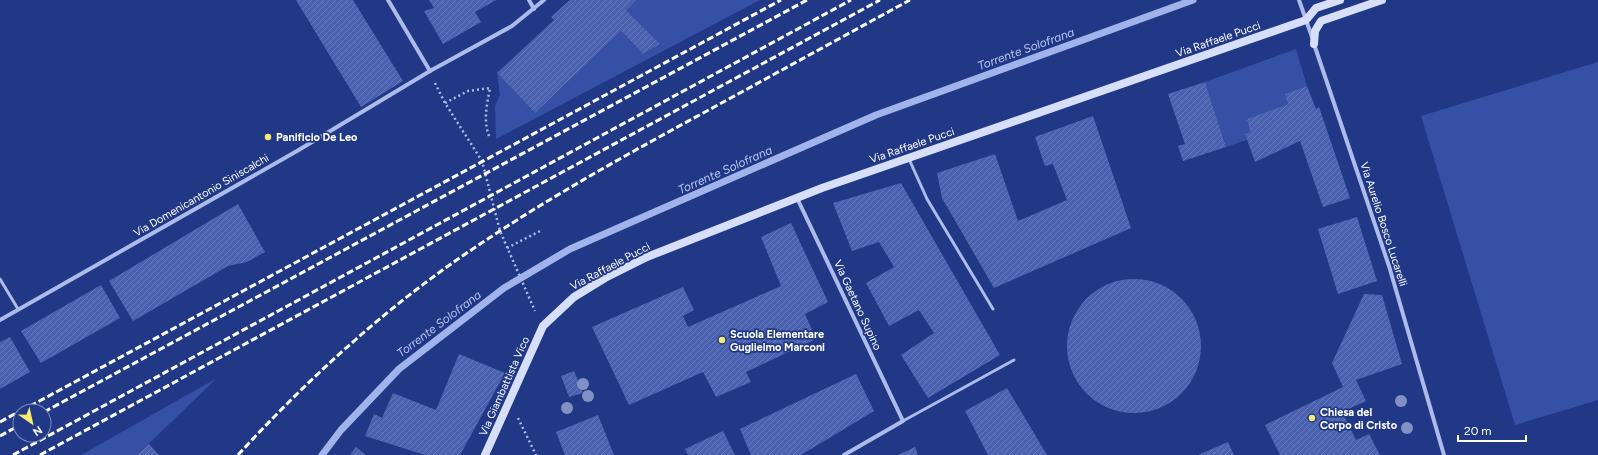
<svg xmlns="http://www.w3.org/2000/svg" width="1598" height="455" font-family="Figtree,sans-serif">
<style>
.green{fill:#3550a4}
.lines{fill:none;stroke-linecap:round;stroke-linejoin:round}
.stream{stroke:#a0b3eb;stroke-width:7}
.building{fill:url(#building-hatch)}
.path{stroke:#acbbea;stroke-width:2.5;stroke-dasharray:2 3;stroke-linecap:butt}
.lane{stroke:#acbbea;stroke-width:3}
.street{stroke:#acbbea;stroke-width:4}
.secondary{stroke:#d7def8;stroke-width:8}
.rail{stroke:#fff;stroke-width:3;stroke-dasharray:7 3;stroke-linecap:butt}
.tree{fill:#8191c5}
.poi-dot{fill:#f6eb6e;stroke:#213887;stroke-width:1.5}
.labels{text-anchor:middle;stroke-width:3.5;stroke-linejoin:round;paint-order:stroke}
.street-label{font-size:11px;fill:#fff;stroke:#213887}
.poi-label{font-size:11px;font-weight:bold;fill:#fff;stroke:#213887;text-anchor:start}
.water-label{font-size:12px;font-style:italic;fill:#b8c6f1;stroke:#213887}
</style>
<defs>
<pattern id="building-hatch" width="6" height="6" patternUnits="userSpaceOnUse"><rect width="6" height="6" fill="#4a61af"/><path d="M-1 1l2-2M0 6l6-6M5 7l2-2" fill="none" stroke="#6579bb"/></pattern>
</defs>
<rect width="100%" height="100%" fill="#213887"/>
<g class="green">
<polygon points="636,0 760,0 496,139 495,106 500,95 497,73 535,113 621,31 643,54 660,44 626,10"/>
<polygon points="1296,49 1307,86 1286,94 1288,104 1247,119 1250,132 1245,134 1247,140 1226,147 1205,82"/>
<polygon points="1598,62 1598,400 1515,425 1421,116"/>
<polygon points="217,378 137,455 81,455"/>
</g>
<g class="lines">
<polyline class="stream" points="322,455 341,430 399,369 504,288 570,249 876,115 1193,0"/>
</g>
<g class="building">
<polygon points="296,0 353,0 403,81 361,107"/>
<polygon points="429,0 496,0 475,12 481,22 443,44 424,11 434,8"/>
<polygon points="570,0 636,0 626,10 660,44 643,54 621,31 535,113 497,73 554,20 551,17"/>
<polygon points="1205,82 1226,147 1183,161 1178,146 1185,144 1168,94"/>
<polygon points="1307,86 1316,109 1319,107 1350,198 1323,207 1300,141 1255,162 1245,134 1250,132 1247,119 1288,104 1285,94"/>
<polygon points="1093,116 1131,228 994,288 942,198 937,173 995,154 1018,221 1067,200 1053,164 1045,166 1035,137"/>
<polygon points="901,183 1000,355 928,398 901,355 934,333 919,310 889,326 866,283 894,267 879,242 852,251 833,203"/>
<polygon points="238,204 265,252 247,262 228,266 133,321 109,281"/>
<polygon points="1357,217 1377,281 1338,294 1318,229"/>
<polygon points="791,223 828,302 805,314 816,339 746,372 751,382 716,397 703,372 629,405 592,327 683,287 694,310 683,316 688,327 781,286 761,237"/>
<circle cx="1134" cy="346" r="67"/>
<polygon points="101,285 120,318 41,363 21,331"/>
<polygon points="1364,294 1382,295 1402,364 1356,380 1366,401 1342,412 1356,440 1369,434 1380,455 1280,455 1265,425 1343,387 1332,363"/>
<polygon points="10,337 30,372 0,389 0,342"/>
<polygon points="459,354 505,373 460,455 425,455 365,436 374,414 382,418 393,393 436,410"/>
<polygon points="574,371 583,393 569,397 561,376"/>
<polygon points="856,374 874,411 801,455 751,455 740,429"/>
<polygon points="1007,388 1047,455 988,455 965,411"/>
<polygon points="598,415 614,455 565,455 556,432"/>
<polygon points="723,431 735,455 688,455 685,449"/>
<polygon points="1228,442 1234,455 1198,455"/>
<polygon points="149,444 159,455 137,455"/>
<polygon points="356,447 366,455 350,455"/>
<polygon points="915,447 918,455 898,455"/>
</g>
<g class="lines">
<g class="path">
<polyline points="435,83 445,103 482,161 500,231 535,311"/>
<path d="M 445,103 L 468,91 L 490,88 C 487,104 483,120 489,136"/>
<polyline points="507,248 542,230"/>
<polyline points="518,418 536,455"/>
</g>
<g class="lane">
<polyline points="909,159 927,199 993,309"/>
<polyline points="0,279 18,309"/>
<polyline points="903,421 1014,360"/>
</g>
<g class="street">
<polyline points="388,0 430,71"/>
<polyline points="529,0 534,9"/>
<polyline points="1299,0 1312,37"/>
<polyline points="1314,44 1389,266 1444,455"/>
<polyline points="797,198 903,421 844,455"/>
<polyline points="0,320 297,151 430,71 512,26 544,0"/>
</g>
<g class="secondary">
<polyline points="1314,44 1315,31 1321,21 1382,0"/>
<polyline points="485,455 543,326 574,297 605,278 647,257 822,188 1306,20 1316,8 1340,0"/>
</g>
<g class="rail">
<polyline points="21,411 781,0"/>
<polyline points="44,412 807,0"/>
<polyline points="0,422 20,411"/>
<polyline points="0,436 20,425"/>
<polyline points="13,455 851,0"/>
<polyline points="40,455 880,0"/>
<path d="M 238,455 C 305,382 380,313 461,257 C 539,203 622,157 705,112 C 773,75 842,37 910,0"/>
</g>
</g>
<g class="tree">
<circle cx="583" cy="384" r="6"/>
<circle cx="588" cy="396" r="6"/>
<circle cx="1401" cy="401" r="6"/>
<circle cx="567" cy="408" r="6"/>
<circle cx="1407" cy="428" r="6"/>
</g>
<g class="poi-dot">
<circle cx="268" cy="137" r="4"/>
<circle cx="722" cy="340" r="4"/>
<circle cx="1312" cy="418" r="4"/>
</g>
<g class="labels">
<g class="street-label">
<text transform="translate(1218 39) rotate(-19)" y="4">Via Raffaele Pucci</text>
<text transform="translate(912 145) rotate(-19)" y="4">Via Raffaele Pucci</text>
<text transform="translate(201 195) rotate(-30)" y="4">Via Domenicantonio Siniscalchi</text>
<text transform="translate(1384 224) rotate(72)" y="4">Via Aurelio Bosco Lucarelli</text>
<text transform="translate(610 266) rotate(-28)" y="4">Via Raffaele Pucci</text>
<text transform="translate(858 305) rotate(65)" y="4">Via Gaetano Supino</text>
<text transform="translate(504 386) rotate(-66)" y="4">Via Giambattista Vico</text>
</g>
<g class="poi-label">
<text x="276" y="141">Panificio De Leo</text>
<text x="730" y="338">Scuola Elementare<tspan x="730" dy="13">Guglielmo Marconi</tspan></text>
<text x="1320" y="416">Chiesa del<tspan x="1320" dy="13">Corpo di Cristo</tspan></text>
</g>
<g class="water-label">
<text transform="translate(1026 49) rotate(-20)" y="4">Torrente Solofrana</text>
<text transform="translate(725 170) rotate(-24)" y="4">Torrente Solofrana</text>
<text transform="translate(439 324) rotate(-37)" y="4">Torrente Solofrana</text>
</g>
</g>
<g transform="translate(32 423) rotate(146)"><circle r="19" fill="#213887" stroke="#7a88b7"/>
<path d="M0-3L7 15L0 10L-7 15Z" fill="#f6eb6e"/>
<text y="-6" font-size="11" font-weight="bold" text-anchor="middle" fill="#ffffff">N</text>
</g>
<path d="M1458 435v6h68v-6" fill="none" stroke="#ffffff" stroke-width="2"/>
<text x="1464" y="435" font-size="12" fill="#ffffff" stroke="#213887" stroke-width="3" paint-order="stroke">20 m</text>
</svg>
